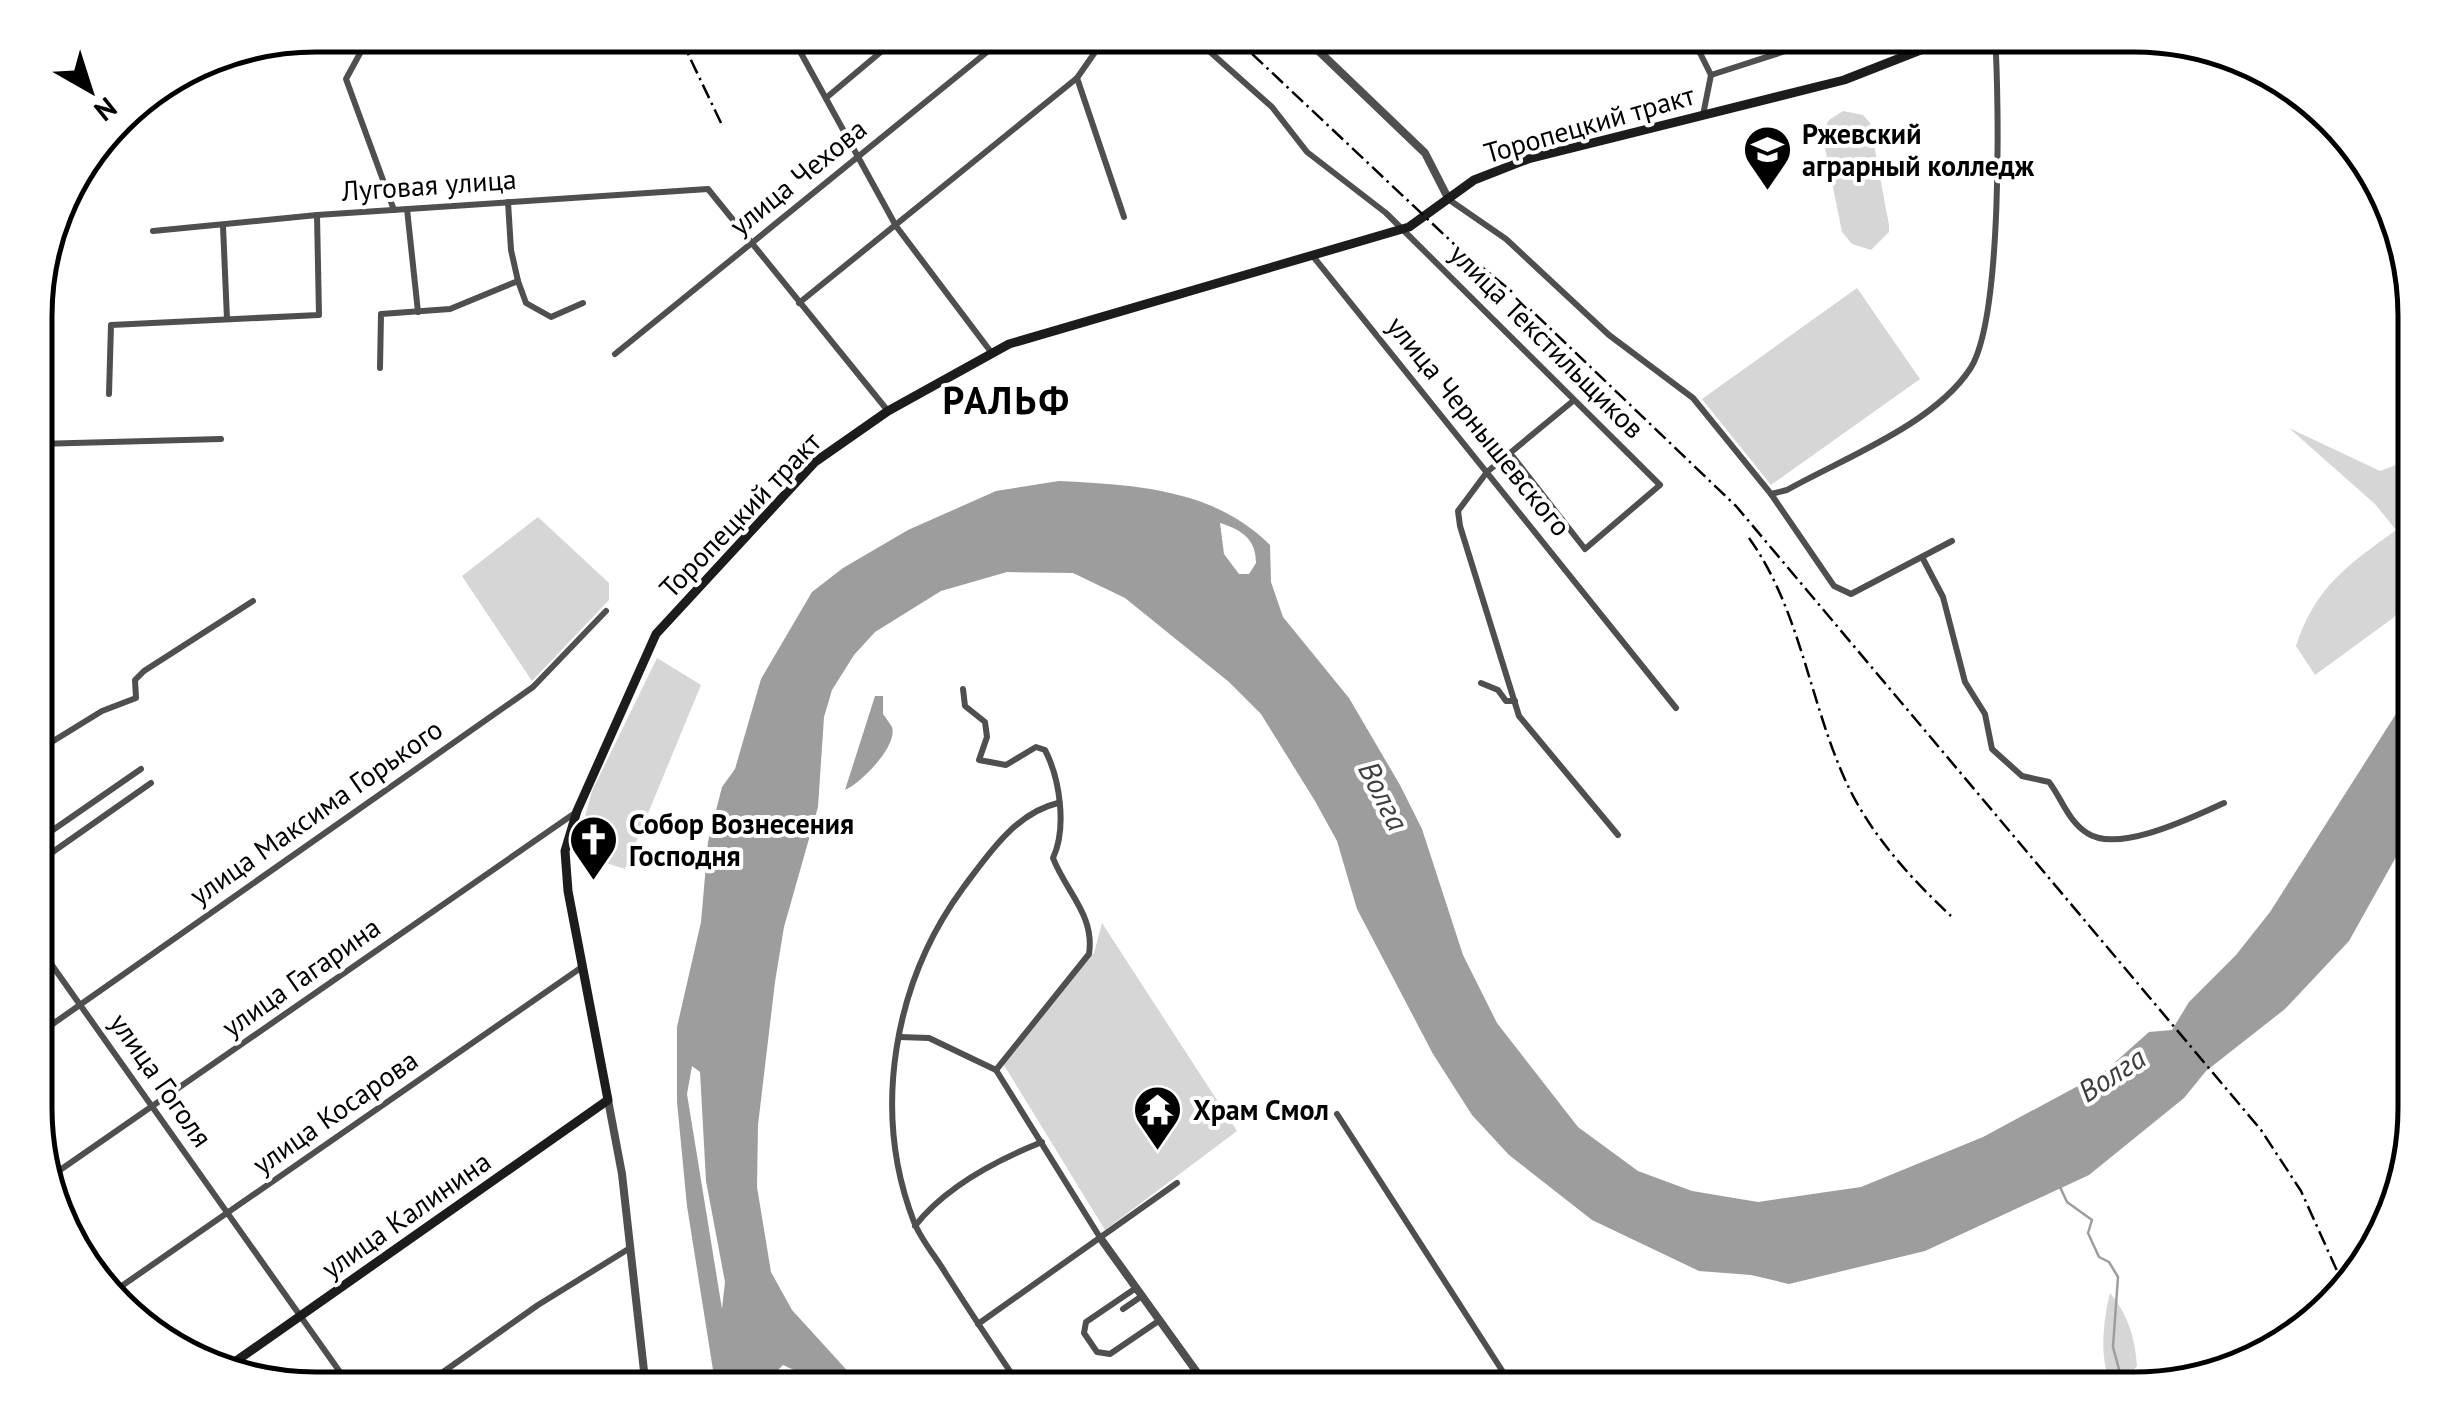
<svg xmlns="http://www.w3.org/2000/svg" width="2451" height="1424" font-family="'PT Sans',sans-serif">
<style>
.green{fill:#d6d6d6}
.water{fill:#9d9d9d;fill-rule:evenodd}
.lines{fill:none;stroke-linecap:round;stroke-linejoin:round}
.stream{stroke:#9d9d9d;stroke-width:2.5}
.minor{stroke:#4f4f4f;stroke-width:6}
.tertiary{stroke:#4f4f4f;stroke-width:8}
.secondary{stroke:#1c1c1c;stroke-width:9}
.rail{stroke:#000;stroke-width:2.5;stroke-dasharray:15 5 2.5 5;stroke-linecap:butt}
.labels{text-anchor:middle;stroke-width:8;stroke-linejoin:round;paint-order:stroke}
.street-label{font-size:28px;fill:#000;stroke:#fff}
.poi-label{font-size:28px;font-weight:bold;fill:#000;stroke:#fff;text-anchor:start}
.water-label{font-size:30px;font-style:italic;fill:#3e3e3e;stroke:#fff}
.district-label{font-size:38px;font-weight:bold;letter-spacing:2.5px;fill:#000;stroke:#fff}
.rim{fill:none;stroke:#000;stroke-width:5}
</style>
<rect width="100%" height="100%" fill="#fff"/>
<g class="green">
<polygon points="1843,111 1863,115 1870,123 1889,225 1889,232 1871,250 1852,244 1842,232 1822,133 1829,120"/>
<polygon points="1857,288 1920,379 1771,485 1702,399"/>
<path d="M 2289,428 L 2380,471 L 2415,458 L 2415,591 L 2393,618 L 2315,675 L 2296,646 C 2315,587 2348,565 2396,530 L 2375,504 Z"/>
<polygon points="538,517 609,583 609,600 532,681 462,576"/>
<polygon points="657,658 701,685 625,869 575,853 592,791"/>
<polygon points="1102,923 1237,1131 1105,1230 1002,1062 1094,953"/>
<path d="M 2110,1293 C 2128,1315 2135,1337 2137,1366 L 2128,1376 L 2132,1388 L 2114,1388 C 2098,1364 2103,1321 2110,1293 Z"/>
</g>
<g class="water">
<path d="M 1059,481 C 1134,485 1213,488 1270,545 L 1271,582 L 1283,617 L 1349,698 L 1400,785 L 1422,829 L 1463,955 L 1497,1023 L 1578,1127 L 1638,1171 L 1692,1191 L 1758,1202 L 1861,1187 L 1983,1137 L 2104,1072 L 2149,1032 L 2172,1030 L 2189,1002 L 2236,955 L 2270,912 L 2415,684 L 2415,823 L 2349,941 L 2285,1009 L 2206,1071 L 2184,1098 L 2089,1175 L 1925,1251 L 1789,1284 L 1751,1275 L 1699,1271 L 1592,1220 L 1509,1155 L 1472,1115 L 1433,1054 L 1357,909 L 1337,841 L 1315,801 L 1261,714 L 1229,682 L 1125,598 L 1073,573 L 1007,572 L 941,591 L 875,632 L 854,655 L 832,690 L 824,717 L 818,807 L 784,927 L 775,982 L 758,1125 L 757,1187 L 771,1272 L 792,1310 L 864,1389 L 806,1389 L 794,1370 L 783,1365 L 775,1373 L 780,1389 L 716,1389 L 687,1206 L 677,1102 L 677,1027 L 701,922 L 708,842 L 722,787 L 735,769 L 761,679 L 812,592 L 843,568 L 908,530 L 996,491 ZM 1220,523 C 1242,530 1256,539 1256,563 L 1249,574 L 1239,574 L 1224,554 ZM 692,1066 L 700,1072 L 706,1181 L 725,1282 L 722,1309 L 687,1094 Z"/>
<path d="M 875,696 L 883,696 L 883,714 C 884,715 891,725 892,727 C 898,746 861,783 845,790 Z"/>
</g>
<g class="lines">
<polyline class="stream" points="2060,1187 2067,1202 2092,1220 2088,1233 2099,1257 2109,1262 2118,1277 2113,1347 2124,1388"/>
<g class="minor">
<polyline points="370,35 346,79 394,210"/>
<polyline points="791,35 896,226 991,352"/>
<polyline points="1191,35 1272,107 1307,152 1386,213 1660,485 1585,549 1510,453"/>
<polyline points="1691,35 1711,75 1703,115"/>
<polyline points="1711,75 1835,35"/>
<polyline points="1077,78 1124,217"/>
<polyline points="826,98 901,35"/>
<polyline points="1448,199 1506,239 1609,335 1693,398 1771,494 1834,586 1851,594 1952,541"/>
<polyline points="508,202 511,250 518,281"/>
<polyline points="407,209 418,312"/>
<polyline points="223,226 227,319"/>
<polyline points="153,231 317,215 708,189 888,411"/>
<polyline points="1312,255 1676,708"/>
<polyline points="799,303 1077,78 1107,35"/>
<polyline points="615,354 1008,35"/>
<polyline points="380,368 381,314 450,309 518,281 526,303 551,317 583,303"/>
<polyline points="109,394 111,325 319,315 317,215"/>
<polyline points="1573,401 1487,472 1458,511 1460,526 1519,716 1618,835"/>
<polyline points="37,444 221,439"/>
<path d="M 1771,494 L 1787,490 C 1844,458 1934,424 1970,369 C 2003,319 1999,99 1995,35"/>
<path d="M 1922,557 L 1943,597 L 1965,682 L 1985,714 L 1992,749 L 2022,776 L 2049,782 C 2062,799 2068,821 2087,833 C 2118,854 2193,817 2224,803"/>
<polyline points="1481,683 1498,690 1506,701 1515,701"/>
<path d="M 963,689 L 965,706 L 985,722 L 987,737 L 979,760 L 1006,765 L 1036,747 L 1045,750 C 1060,779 1067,828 1053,858 C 1066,892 1095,915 1089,954 L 996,1070"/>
<polyline points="37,751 102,711 136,698 135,680 144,671 253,601"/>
<polyline points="37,841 141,769"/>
<polyline points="37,863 151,783"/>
<polyline points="37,944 352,1389"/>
<polyline points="37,1035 533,687 606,611"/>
<polyline points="900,1037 929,1038 996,1070"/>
<polyline points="996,1070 1101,1239"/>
<polyline points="1337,1114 1514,1389"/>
<polyline points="50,1177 575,813"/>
<path d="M 915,1226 C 946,1186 997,1160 1042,1142"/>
<polyline points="1136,1288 1086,1322 1084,1333 1097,1352 1110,1354 1160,1320"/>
<polyline points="113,1292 582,967"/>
<polyline points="1123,1309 1142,1296"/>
<polyline points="978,1324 1177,1183"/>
<polyline points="2033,1388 2046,1373"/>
<polyline points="419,1389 538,1305 630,1248"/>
<polyline points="636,1389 645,1382"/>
<path d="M 1022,1389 C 996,1351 971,1313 946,1274 C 936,1257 921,1240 914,1222 C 871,1111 894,982 963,888 C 987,856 1015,813 1058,803"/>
<polyline points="1173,1389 1197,1372"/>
</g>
<g class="tertiary">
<polyline points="1302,35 1425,153 1448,198"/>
<polyline points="608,1100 622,1174 646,1389"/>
<polyline points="1101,1239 1209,1389"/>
</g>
<polyline class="secondary" points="229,1366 608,1100 568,891 565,851 577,811 656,634 815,462 888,411 1009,344 1409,227 1474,180 1528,159 1844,80 1959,35"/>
<g class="rail">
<polyline points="523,35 528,45"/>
<polyline points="547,35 550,39"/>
<polyline points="679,35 722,125"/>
<polyline points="1232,35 1454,244 1511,291 1736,506 2261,1130 2301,1191 2343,1284"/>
<path d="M 1749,538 C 1799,608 1809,697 1843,775 C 1866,829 1908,876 1951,916"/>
</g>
</g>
<defs>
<symbol id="university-pin" viewBox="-11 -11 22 30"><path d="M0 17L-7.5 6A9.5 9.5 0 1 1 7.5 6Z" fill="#000" stroke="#fff"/><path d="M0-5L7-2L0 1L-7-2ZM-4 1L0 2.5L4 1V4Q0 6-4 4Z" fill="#fff"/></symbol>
<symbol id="church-pin" viewBox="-11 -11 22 30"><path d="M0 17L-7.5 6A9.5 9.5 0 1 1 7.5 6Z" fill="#000" stroke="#fff"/><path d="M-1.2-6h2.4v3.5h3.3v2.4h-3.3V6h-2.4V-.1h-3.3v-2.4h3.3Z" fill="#fff"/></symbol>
<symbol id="temple-pin" viewBox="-11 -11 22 30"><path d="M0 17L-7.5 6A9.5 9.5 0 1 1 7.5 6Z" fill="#000" stroke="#fff"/><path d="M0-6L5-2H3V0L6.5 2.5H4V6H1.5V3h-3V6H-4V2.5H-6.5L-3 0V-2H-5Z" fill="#fff"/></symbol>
</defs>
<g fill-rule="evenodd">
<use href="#university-pin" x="1740" y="122" width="55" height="75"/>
<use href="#church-pin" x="566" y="812" width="55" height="75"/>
<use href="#temple-pin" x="1130" y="1082" width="55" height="75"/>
</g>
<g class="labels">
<g class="street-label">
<text transform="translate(1589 124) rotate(-16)" y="10">Торопецкий тракт</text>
<text transform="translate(798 177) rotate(-39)" y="10">улица Чехова</text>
<text transform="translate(429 185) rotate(-4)" y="10">Луговая улица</text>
<text transform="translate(1547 341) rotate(45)" y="10">улица Текстильщиков</text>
<text transform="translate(1479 426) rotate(51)" y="10">улица Чернышевского</text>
<text transform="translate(740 515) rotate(-46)" y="10">Торопецкий тракт</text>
<text transform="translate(316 812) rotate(-35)" y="10">улица Максима Горького</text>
<text transform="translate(301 977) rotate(-35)" y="10">улица Гагарина</text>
<text transform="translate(161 1080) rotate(55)" y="10">улица Гоголя</text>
<text transform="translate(335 1112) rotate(-35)" y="10">улица Косарова</text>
<text transform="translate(406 1215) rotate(-35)" y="10">улица Калинина</text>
</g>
<g class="poi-label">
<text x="1802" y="144">Ржевский<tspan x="1802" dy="32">аграрный колледж</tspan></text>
<text x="629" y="834">Собор Вознесения<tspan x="629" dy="32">Господня</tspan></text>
<text x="1193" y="1120">Храм Смол</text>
</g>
<g class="water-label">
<text transform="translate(1383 796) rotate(63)" y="10">Волга</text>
<text transform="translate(2112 1075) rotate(-33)" y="10">Волга</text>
</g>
<g class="district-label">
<text x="1007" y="414">РАЛЬФ</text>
</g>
</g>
<path d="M0 0H2451V1424H0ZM316 52H2134A264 264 0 0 1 2398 316V1108A264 264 0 0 1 2134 1372H316A264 264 0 0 1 52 1108V316A264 264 0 0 1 316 52Z" fill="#fff" fill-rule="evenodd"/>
<path class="rim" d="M316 52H2134A264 264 0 0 1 2398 316V1108A264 264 0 0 1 2134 1372H316A264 264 0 0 1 52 1108V316A264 264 0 0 1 316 52Z"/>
<g transform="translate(90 90) rotate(141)" stroke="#ffffff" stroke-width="8" paint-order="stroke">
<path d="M0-8L18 38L0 25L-18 38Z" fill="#000000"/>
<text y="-15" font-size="28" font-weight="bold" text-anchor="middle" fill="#000000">N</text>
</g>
</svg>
